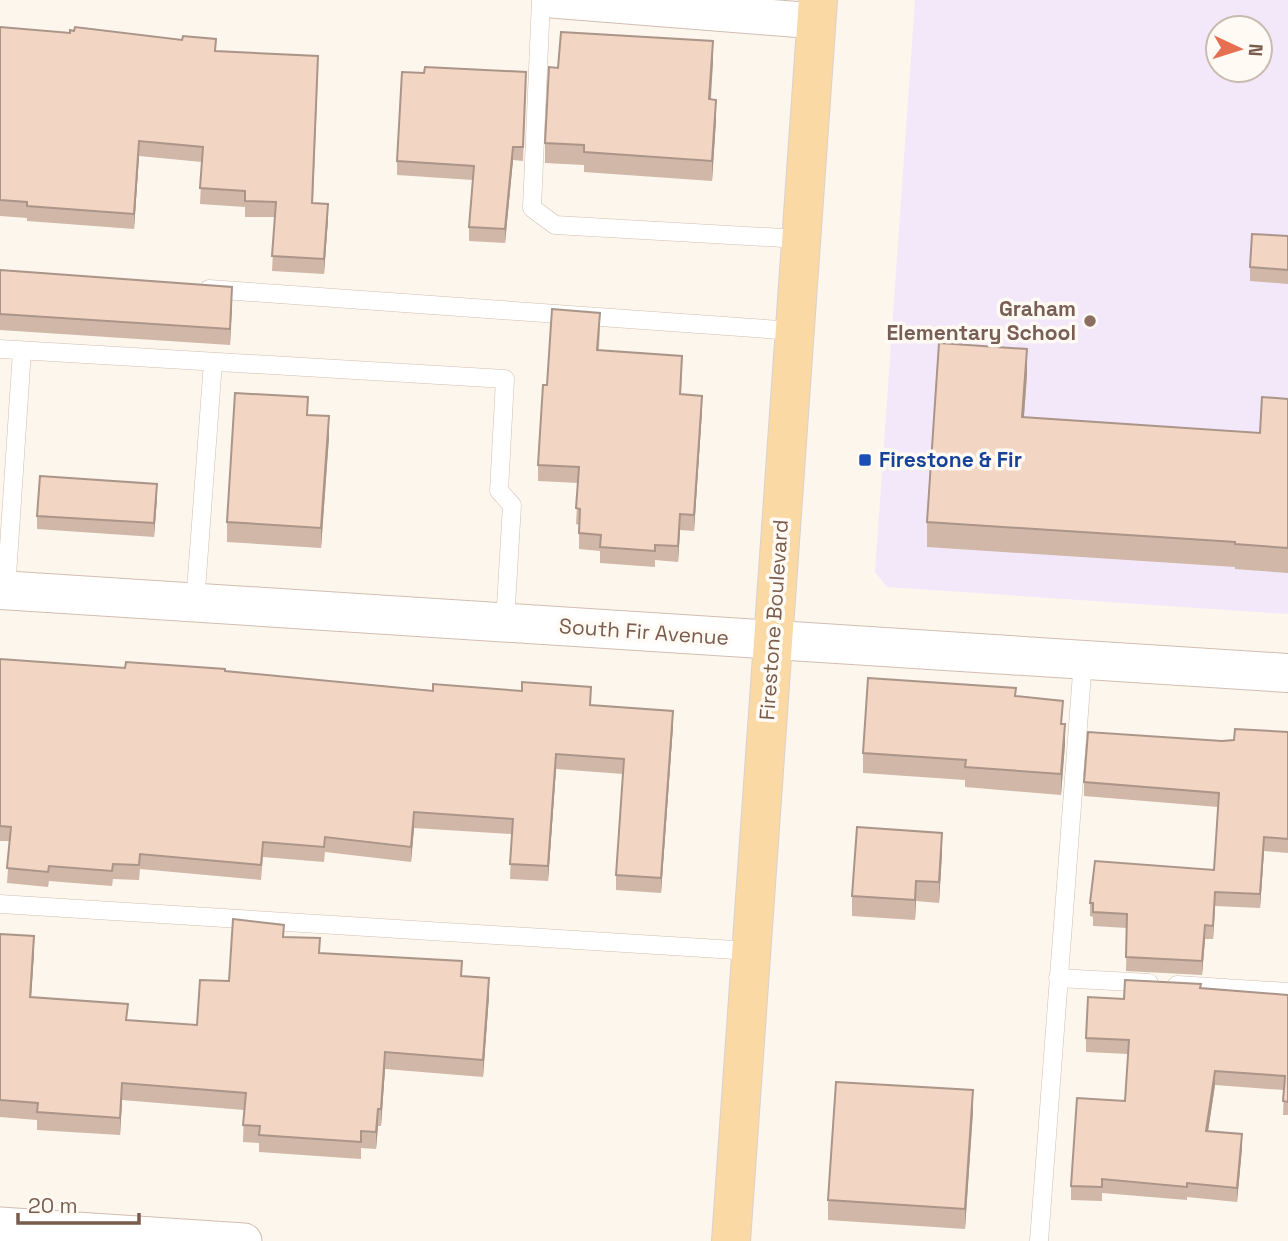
<svg xmlns="http://www.w3.org/2000/svg" width="1288" height="1241" font-family="'Space Grotesk',sans-serif">
<style>
.education{fill:#f3e8fa;fill-rule:evenodd}
.lines{fill:none;stroke-linecap:round;stroke-linejoin:round}
.service-casing{stroke:#d1beb0;stroke-width:19}
.minor-casing{stroke:#d1beb0;stroke-width:37}
.tertiary-casing{stroke:#d1beb0;stroke-width:40}
.primary-casing{stroke:#dad1cd;stroke-width:40}
.service{stroke:#fff;stroke-width:18}
.minor{stroke:#fff;stroke-width:35}
.tertiary{stroke:#fff;stroke-width:38}
.primary{stroke:#fbd9a5;stroke-width:38}
.wall{fill:#d1b7a8}
.shaded-wall{fill:#aa9588}
.building{fill:#f3d5c3;stroke:#aa9588;stroke-width:2}
.education-dot{fill:#8d6e63;stroke:#fffaf3;stroke-width:2.5}
.transit-dot{fill:#1a4fb4;stroke:#fffaf3;stroke-width:2.5}
.labels{text-anchor:middle;stroke-width:7;stroke-linejoin:round;paint-order:stroke}
.education-label{font-size:21px;font-weight:bold;fill:#785e54;stroke:#fffaf3;text-anchor:end}
.transit-label{font-size:21px;font-weight:bold;fill:#164399;stroke:#fffaf3;text-anchor:start}
.street-label{font-size:21px;fill:#7a5c4d;stroke:#fffaf3}
</style>
<rect width="100%" height="100%" fill="#fdf6ec"/>
<path class="education" d="M 915,0 L 1288,0 L 1288,614 L 887,587 L 875,572 ZM 1218,28 L 1260,28 L 1260,70 L 1218,70 Z"/>
<g class="lines">
<defs>
<g id="service">
<polyline points="541,0 532,208 555,225 801,239"/>
<polyline points="209,289 794,331"/>
<polyline points="0,349 505,379 499,491 512,505 505,623"/>
<polyline points="6,591 22,351"/>
<polyline points="195,604 213,362"/>
<polyline points="0,904 751,951"/>
<polyline points="1058,978 1149,983"/>
<polyline points="1177,985 1288,992"/>
<polyline points="1039,1241 1083,660"/>
</g>
<g id="minor">
<polyline points="552,0 816,21"/>
<polyline points="0,1225 244,1241"/>
</g>
<polyline id="tertiary" points="0,590 1288,673"/>
<polyline id="primary" points="731,1241 818,0"/>
</defs>
<use href="#service" class="service-casing"/>
<use href="#minor" class="minor-casing"/>
<use href="#tertiary" class="tertiary-casing"/>
<use href="#primary" class="primary-casing"/>
<use href="#service" class="service"/>
<use href="#minor" class="minor"/>
<use href="#tertiary" class="tertiary"/>
<use href="#primary" class="primary"/>
</g>
<g class="wall">
<polygon points="0,27 216,51 318,71 313,203 328,219 324,274 272,271 275,217 245,217 245,207 200,204 202,162 139,156 134,229 27,221 27,218 0,216"/>
<polygon points="713,61 711,99 716,120 712,181 584,172 584,165 545,163 545,143 558,68"/>
<polygon points="526,86 523,161 513,160 505,243 469,241 469,227 473,180 397,175 397,161"/>
<polygon points="1288,236 1288,284 1250,281 1250,267"/>
<polygon points="0,270 232,302 230,345 0,330"/>
<polygon points="600,328 599,350 682,372 681,394 702,411 694,531 680,530 678,562 655,560 655,567 600,563 600,551 579,549 579,525 576,524 578,483 538,481 538,465 547,385"/>
<polygon points="1027,374 1024,417 1260,433 1288,399 1288,573 1235,569 1235,567 927,547 927,522"/>
<polygon points="308,415 329,437 321,548 227,542 227,522"/>
<polygon points="157,498 154,537 37,529 37,516"/>
<polygon points="0,659 125,668 225,671 591,705 673,726 661,893 616,890 616,875 623,774 556,769 548,881 510,879 512,834 414,828 411,862 325,852 324,862 263,857 261,880 140,869 139,880 113,879 112,886 49,881 48,887 7,883 10,841 0,841"/>
<polygon points="1016,696 1063,724 1065,744 1061,795 965,787 965,780 863,773 863,753"/>
<polygon points="1288,732 1288,853 1264,851 1260,908 1215,906 1213,939 1205,939 1202,975 1126,971 1127,928 1093,926 1093,917 1090,916 1090,903 1214,870 1218,807 1084,796 1084,782 1222,741 1234,740"/>
<polygon points="942,853 939,903 916,901 915,920 852,916 852,896"/>
<polygon points="0,934 34,953 31,997 128,1020 197,1025 229,981 284,937 320,953 462,976 489,996 483,1077 385,1069 381,1126 378,1126 376,1149 361,1148 361,1159 259,1152 259,1143 243,1142 244,1110 122,1100 120,1135 37,1130 37,1120 0,1117"/>
<polygon points="1201,988 1288,995 1288,1115 1283,1115 1284,1090 1215,1085 1208,1131 1242,1148 1237,1202 1187,1197 1187,1200 1102,1193 1102,1201 1071,1200 1071,1186 1125,1101 1128,1054 1086,1052 1086,1038 1124,999"/>
<polygon points="973,1111 965,1229 828,1220 828,1200"/>
</g>
<g class="shaded-wall">
<polygon points="713,41 713,61 709,119 709,99"/>
<polygon points="716,100 716,120 712,181 712,161"/>
<polygon points="139,141 139,156 134,229 134,214"/>
<polygon points="513,147 513,160 505,243 505,229"/>
<polygon points="328,204 328,219 324,274 324,259"/>
<polygon points="232,287 232,302 230,345 230,329"/>
<polygon points="1027,349 1027,374 1022,442 1022,417"/>
<polygon points="702,396 702,411 694,531 694,515"/>
<polygon points="329,416 329,437 321,548 321,528"/>
<polygon points="157,484 157,498 154,537 154,523"/>
<polygon points="680,514 680,530 678,562 678,546"/>
<polygon points="673,711 673,726 661,893 661,878"/>
<polygon points="1065,724 1065,744 1061,795 1061,774"/>
<polygon points="556,754 556,769 548,881 548,866"/>
<polygon points="414,812 414,828 411,862 411,847"/>
<polygon points="942,833 942,853 939,903 939,882"/>
<polygon points="1264,837 1264,851 1260,908 1260,894"/>
<polygon points="916,881 916,901 915,920 915,900"/>
<polygon points="1215,892 1215,906 1213,939 1213,926"/>
<polygon points="1205,925 1205,939 1202,975 1202,961"/>
<polygon points="34,936 34,953 30,1014 30,997"/>
<polygon points="489,978 489,996 483,1077 483,1060"/>
<polygon points="385,1052 385,1069 381,1126 381,1109"/>
<polygon points="1215,1071 1215,1085 1206,1145 1206,1131"/>
<polygon points="122,1083 122,1100 120,1135 120,1118"/>
<polygon points="973,1090 973,1111 965,1229 965,1209"/>
<polygon points="378,1109 378,1126 376,1149 376,1132"/>
<polygon points="1242,1134 1242,1148 1237,1202 1237,1188"/>
</g>
<g class="building">
<polygon points="0,27 70,33 70,30 74,31 75,27 182,40 183,36 216,39 215,51 318,56 312,203 328,204 324,259 272,256 276,202 245,201 245,191 200,188 203,147 139,141 134,214 27,206 27,202 0,200"/>
<polygon points="561,32 713,41 709,99 716,100 712,161 584,152 584,145 545,143 549,67 558,68"/>
<polygon points="425,67 526,72 523,147 513,147 505,229 469,227 474,166 397,161 402,72 424,73"/>
<polygon points="1252,234 1288,236 1288,270 1250,267"/>
<polygon points="0,270 232,287 230,329 0,314"/>
<polygon points="552,309 600,313 597,350 682,356 680,394 702,396 694,515 680,514 678,546 655,545 655,551 600,547 601,535 579,533 580,509 576,508 579,467 538,465 543,385 547,385"/>
<polygon points="939,343 1027,349 1022,417 1260,433 1262,397 1288,399 1288,548 1235,544 1235,542 927,522"/>
<polygon points="235,393 308,397 307,415 329,416 321,528 227,522"/>
<polygon points="40,476 157,484 154,523 37,516"/>
<polygon points="0,659 125,668 126,662 225,669 225,671 433,691 433,684 522,691 522,682 591,687 590,705 673,711 661,878 616,875 624,759 556,754 548,866 510,864 513,819 414,812 411,847 325,837 324,847 263,842 261,865 140,854 139,865 113,864 112,871 49,866 48,872 7,868 11,827 0,826"/>
<polygon points="868,678 1016,688 1015,696 1063,701 1061,724 1065,724 1061,774 965,767 966,760 863,753"/>
<polygon points="1235,729 1288,732 1288,839 1264,837 1260,894 1215,892 1213,926 1205,925 1202,961 1126,957 1127,914 1093,912 1093,903 1090,903 1095,861 1214,870 1219,793 1084,782 1088,732 1222,741 1234,740"/>
<polygon points="857,827 942,833 939,882 916,881 915,900 852,896"/>
<polygon points="233,919 284,925 283,937 320,938 319,953 462,961 461,976 489,978 483,1060 385,1052 381,1109 378,1109 376,1132 361,1131 361,1142 259,1135 260,1126 243,1125 246,1093 122,1083 120,1118 37,1112 38,1103 0,1100 0,934 34,936 30,997 128,1004 126,1020 197,1025 200,980 229,981"/>
<polygon points="1125,980 1201,984 1200,988 1288,995 1288,1102 1283,1101 1285,1076 1215,1071 1206,1131 1242,1134 1237,1188 1187,1183 1187,1187 1102,1179 1102,1187 1071,1186 1077,1098 1125,1101 1129,1040 1086,1038 1088,997 1124,999"/>
<polygon points="836,1082 973,1090 965,1209 828,1200"/>
</g>
<circle class="education-dot" cx="1090" cy="321" r="7"/>
<rect class="transit-dot" x="858" y="453" width="14" height="14" rx="3.5"/>
<g class="labels">
<g class="education-label">
<text x="1076" y="316">Graham<tspan x="1076" dy="24">Elementary School</tspan></text>
</g>
<g class="transit-label">
<text x="879" y="467">Firestone &amp; Fir</text>
</g>
<g class="street-label">
<text transform="translate(774 620) rotate(-86)" y="7">Firestone Boulevard</text>
<text transform="translate(644 632) rotate(4)" y="7">South Fir Avenue</text>
</g>
</g>
<g transform="translate(1239 49) rotate(94)"><circle r="33" fill="#fffaf3" stroke="#cabbb1" stroke-width="2"/>
<path d="M0-5L12 26L0 18L-12 26Z" fill="#e76f51"/>
<text y="-10" font-size="19" font-weight="bold" text-anchor="middle" fill="#7a5c4d">N</text>
</g>
<path d="M18 1213v10h121v-10" fill="none" stroke="#7a5c4d" stroke-width="3.5"/>
<text x="28" y="1213" font-size="21" fill="#7a5c4d" stroke="#fffaf3" stroke-width="5" paint-order="stroke">20 m</text>
</svg>
